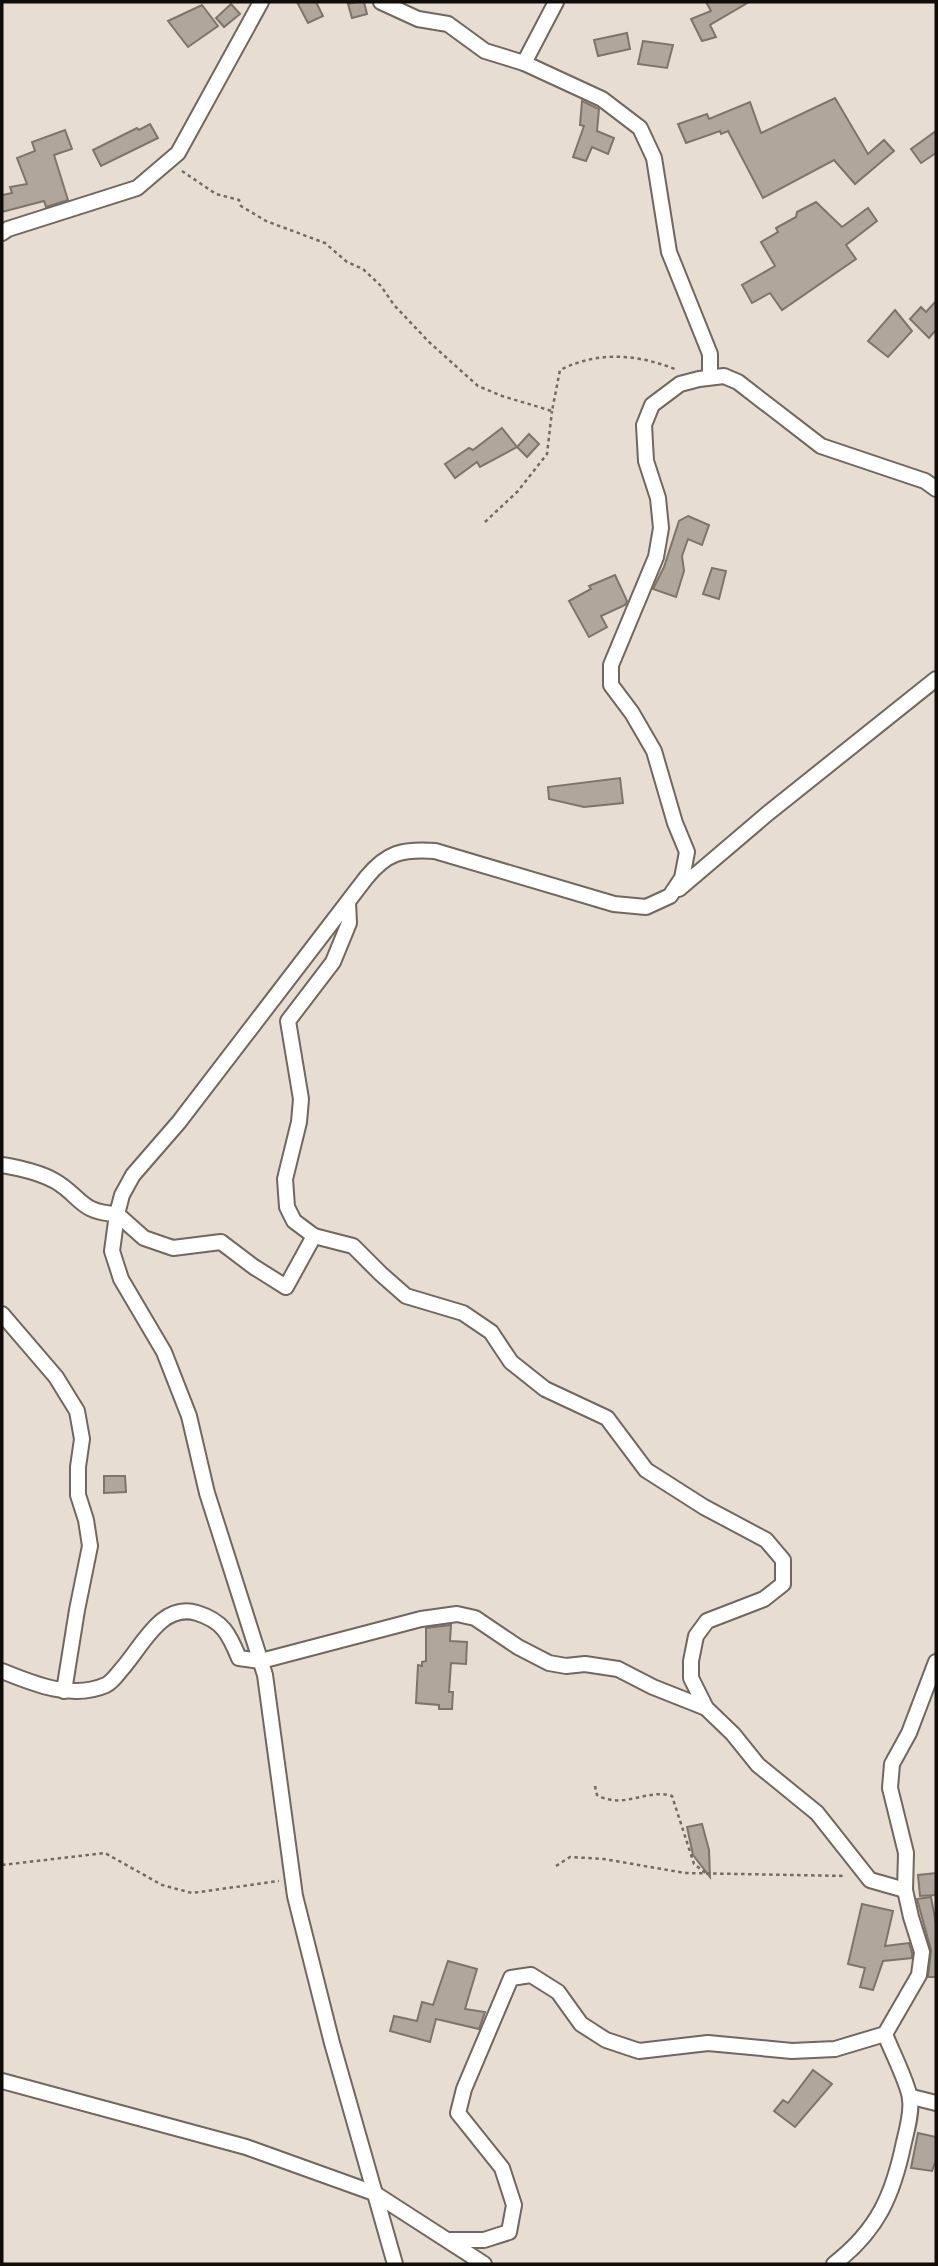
<svg xmlns="http://www.w3.org/2000/svg" width="938" height="2266" font-family="Manrope,sans-serif">
<style>
.building{fill:#b0a69c;stroke:#7e746b;stroke-width:2}
.lines{fill:none;stroke-linecap:round;stroke-linejoin:round}
.minor-casing{stroke:#70675e;stroke-width:18}
.path{stroke:#726b65;stroke-width:2.5;stroke-dasharray:3.5 3.5;stroke-linecap:butt}
.minor{stroke:#fff;stroke-width:14}
</style>
<rect width="100%" height="100%" fill="#e8ddd3"/>
<g class="building">
<polygon points="297,2 316,2 323,16 308,23"/>
<polygon points="357,2 364,2 367,14 352,18 348,4"/>
<polygon points="706,2 749,2 710,25 716,37 702,41 691,19 711,11"/>
<polygon points="231,4 240,14 224,27 216,18"/>
<polygon points="202,5 218,26 188,47 168,21"/>
<polygon points="627,33 630,49 598,56 594,40"/>
<polygon points="643,41 673,45 667,68 638,64"/>
<polygon points="835,98 868,154 884,140 894,151 855,184 834,160 763,198 728,131 721,134 720,131 686,143 678,124 707,114 709,119 750,102 761,133"/>
<polygon points="582,101 599,109 597,131 614,138 608,154 592,147 586,161 573,157 584,126 580,125"/>
<polygon points="150,124 158,138 101,166 93,150 137,128 139,130"/>
<polygon points="65,130 72,149 54,155 68,200 46,207 44,201 2,212 2,195 12,193 10,187 27,184 17,158 35,151 32,142"/>
<polygon points="936,131 936,153 921,163 911,149"/>
<polygon points="816,202 842,227 868,208 877,221 846,245 856,259 782,310 770,293 752,303 742,285 775,266 761,242 778,232 776,228 796,217 797,212"/>
<polygon points="936,301 936,330 929,338 910,319 921,307 926,312"/>
<polygon points="895,310 912,331 888,357 868,341"/>
<polygon points="502,428 517,447 480,467 477,462 455,478 445,464 469,448 473,450"/>
<polygon points="529,434 539,444 527,457 517,447"/>
<polygon points="688,516 709,525 702,545 688,539 682,556 684,571 676,597 653,589 664,567 679,521"/>
<polygon points="712,568 726,571 719,599 703,594"/>
<polygon points="615,575 627,601 625,605 601,616 607,627 589,637 569,601 591,589 589,586"/>
<polygon points="620,778 623,803 584,807 549,799 548,787"/>
<polygon points="104,1476 125,1476 126,1492 104,1493"/>
<polygon points="451,1625 450,1641 467,1642 466,1664 451,1663 449,1692 453,1692 452,1709 439,1709 439,1705 416,1703 418,1665 422,1666 422,1662 426,1661 426,1628"/>
<polygon points="702,1824 709,1850 710,1877 693,1855 687,1827"/>
<polygon points="936,1873 936,1895 920,1896 918,1875"/>
<polygon points="931,1897 936,1924 936,1977 928,1977 931,1950 917,1899"/>
<polygon points="862,1904 893,1911 885,1946 909,1943 912,1953 912,1958 883,1961 873,1990 860,1987 865,1968 848,1964"/>
<polygon points="448,1961 477,1969 465,2009 485,2012 479,2029 436,2019 430,2042 390,2031 394,2016 417,2021 422,2002 433,2005"/>
<polygon points="813,2070 832,2084 795,2127 774,2111 783,2100 788,2103"/>
<polygon points="918,2133 936,2137 936,2160 932,2171 911,2168"/>
</g>
<g class="lines">
<defs>
<g id="minor">
<polyline points="381,2 418,19 448,24 485,51 524,63 602,99 640,128 654,158 669,252 710,354 710,376"/>
<polyline points="524,63 556,2"/>
<polyline points="2,233 8,229 137,188 178,153 261,2"/>
<polyline points="679,889 767,814 936,679"/>
<polyline points="348,902 349,923 333,962 288,1021 301,1099 299,1122 285,1179 287,1207 294,1221 314,1236 353,1246 381,1274 406,1296 463,1313 491,1332 511,1362 545,1389 607,1418 646,1470 704,1507 766,1540 783,1560 783,1584 764,1599 707,1621 696,1636 691,1661 691,1678 706,1708 733,1734 758,1765 817,1813 870,1880 905,1890"/>
<path d="M 2,1165 C 20,1168 39,1172 55,1181 C 81,1196 80,1213 117,1214 L 144,1238 L 173,1248 L 221,1242 L 254,1267 L 286,1287 L 314,1236"/>
<polyline points="2,1314 56,1377 77,1411 82,1439 78,1467 78,1495 86,1520 90,1546 77,1610 64,1691"/>
<path d="M 2,1671 C 34,1684 72,1700 106,1685 C 112,1682 117,1675 121,1670 C 142,1647 161,1602 197,1613 C 223,1621 229,1634 239,1658 L 261,1661 L 421,1619 L 457,1614 L 475,1618 L 518,1647 L 549,1663 L 566,1666 L 585,1664 L 618,1669 L 653,1687 L 706,1708"/>
<polyline points="2,2081 246,2147 374,2193 484,2264"/>
<polyline points="910,2099 912,2097 936,2103"/>
<polyline points="448,2240 484,2240 509,2232 514,2205 502,2168 458,2113 464,2089 511,1978 531,1975 558,1992 581,2024 606,2040 639,2051 708,2043 792,2051 835,2049 885,2034 919,1975 922,1952 911,1917 905,1890 906,1853 890,1788 892,1764 909,1733 936,1662"/>
<path d="M 395,2264 L 332,2043 L 295,1896 L 265,1675 L 207,1493 L 189,1416 L 164,1352 L 121,1279 L 112,1251 L 117,1214 L 122,1195 L 133,1175 L 179,1122 L 366,878 C 387,852 402,849 435,851 L 614,904 L 646,907 L 670,896 L 682,878 L 687,852 L 675,823 L 654,751 L 632,713 L 611,685 L 611,665 L 656,557 L 661,528 L 658,498 L 646,461 L 644,425 L 652,405 L 680,384 L 699,379 L 724,376 L 738,382 L 821,446 L 925,481 L 936,489"/>
<path d="M 834,2264 C 878,2230 893,2195 904,2142 C 907,2130 912,2112 910,2099 C 909,2085 891,2050 885,2034"/>
</g>
</defs>
<use href="#minor" class="minor-casing"/>
<g class="path">
<path d="M 182,171 L 216,194 L 239,200 L 241,206 L 266,221 L 325,243 L 347,262 L 363,269 L 381,286 L 394,305 L 429,342 L 478,386 L 502,396 L 552,411 L 560,370 C 598,351 636,354 675,369"/>
<polyline points="485,522 518,491 547,454 552,411"/>
<path d="M 595,1786 L 597,1795 C 624,1810 647,1788 672,1796 L 694,1864 L 707,1874"/>
<polyline points="2,1865 105,1853 162,1885 192,1893 279,1881"/>
<polyline points="556,1866 570,1857 604,1859 685,1873 846,1876"/>
</g>
<use href="#minor" class="minor"/>
</g>
<rect width="938" height="2266" fill="none" stroke="#0f0c09" stroke-width="7"/>
</svg>
